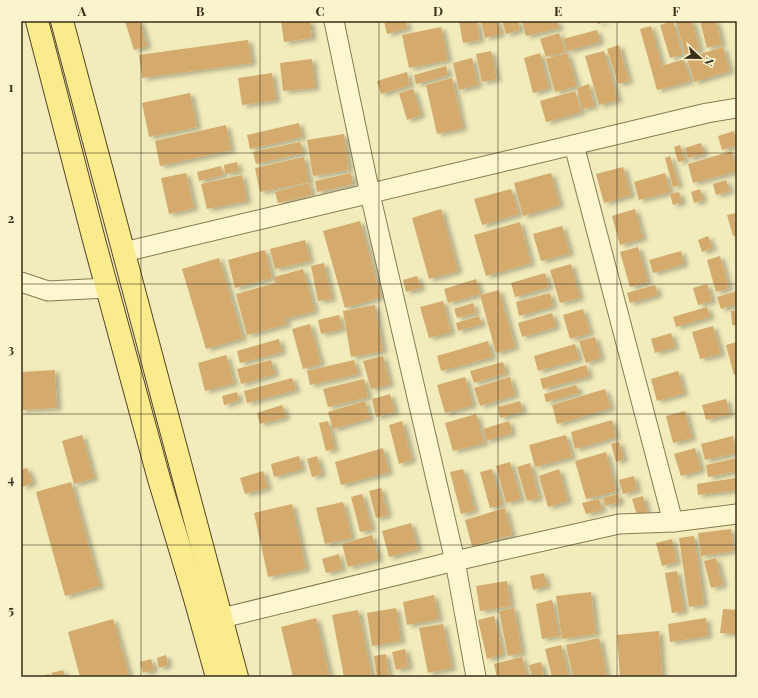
<svg xmlns="http://www.w3.org/2000/svg" width="758" height="698" font-family="'Playfair Display',serif">
<style>
.building{fill:#d4aa6d;filter:url(#shadow)}
.lines{fill:none;stroke-linecap:round;stroke-linejoin:round}
.minor-casing{stroke:#8a7a53;stroke-width:21}
.major-casing{stroke:#574628;stroke-width:24}
.minor{stroke:#fcf7ce;stroke-width:19}
.major{stroke:#faec8d;stroke-width:22}
.grid{fill:none;stroke:#382e1a;stroke-width:1;stroke-opacity:0.55}
.neatline{fill:none;stroke:#382e1a;stroke-width:1.5}
.grid-label{font-size:13px;text-anchor:middle;font-weight:bold;fill:#382e1a}
</style>
<defs>
<filter id="shadow"><feDropShadow dx="4.5" dy="2.5" stdDeviation="2" flood-color="#0004"/></filter>
</defs>
<rect width="100%" height="100%" fill="#f2ebbb"/>
<g class="building">
<polygon points="125,21 140,21 147,46 134,50"/>
<polygon points="281,21 310,21 312,38 284,42"/>
<polygon points="384,21 406,21 408,28 387,34"/>
<polygon points="459,21 477,21 480,40 463,43"/>
<polygon points="481,21 497,21 501,34 485,38"/>
<polygon points="502,21 518,21 520,30 506,34"/>
<polygon points="522,21 557,21 559,28 526,36"/>
<polygon points="597,21 607,21 598,24"/>
<polygon points="673,21 682,54 670,58 660,25"/>
<polygon points="676,21 692,21 700,50 685,54"/>
<polygon points="700,21 716,21 722,44 707,48"/>
<polygon points="651,26 662,66 684,59 690,81 657,90 640,29"/>
<polygon points="441,27 448,60 409,68 402,35"/>
<polygon points="597,30 600,42 567,51 563,39"/>
<polygon points="559,33 565,52 546,57 540,39"/>
<polygon points="248,40 252,63 142,78 139,55"/>
<polygon points="619,45 629,81 618,84 607,49"/>
<polygon points="723,47 730,71 694,82 687,58"/>
<polygon points="491,51 497,79 482,82 476,54"/>
<polygon points="604,51 618,100 599,105 585,56"/>
<polygon points="540,53 549,88 533,93 524,58"/>
<polygon points="567,53 577,86 555,92 546,59"/>
<polygon points="472,58 478,85 459,90 453,63"/>
<polygon points="312,59 315,88 283,91 280,63"/>
<polygon points="446,66 448,75 416,84 414,75"/>
<polygon points="407,72 410,85 381,94 377,81"/>
<polygon points="272,73 276,100 242,105 238,78"/>
<polygon points="452,78 463,128 437,134 426,85"/>
<polygon points="589,84 594,106 582,109 577,88"/>
<polygon points="413,89 421,115 407,120 399,93"/>
<polygon points="575,91 581,112 546,122 540,101"/>
<polygon points="190,93 197,127 149,137 142,103"/>
<polygon points="299,123 302,137 250,149 247,135"/>
<polygon points="226,125 231,150 160,166 155,141"/>
<polygon points="734,131 737,145 722,150 718,136"/>
<polygon points="344,134 349,170 313,176 307,140"/>
<polygon points="300,142 303,153 256,164 253,152"/>
<polygon points="701,143 704,154 688,158 685,148"/>
<polygon points="680,145 685,160 678,162 674,147"/>
<polygon points="732,151 737,171 693,183 688,164"/>
<polygon points="670,156 679,185 673,187 665,158"/>
<polygon points="304,157 309,182 260,192 255,168"/>
<polygon points="237,162 239,171 225,174 224,165"/>
<polygon points="221,166 223,175 199,181 197,172"/>
<polygon points="623,167 631,195 604,203 596,174"/>
<polygon points="186,173 194,208 169,214 161,178"/>
<polygon points="351,173 353,184 317,192 315,181"/>
<polygon points="551,173 560,205 523,216 514,183"/>
<polygon points="665,173 670,192 639,200 634,182"/>
<polygon points="242,175 247,201 207,209 201,184"/>
<polygon points="726,180 730,191 716,195 713,184"/>
<polygon points="309,183 312,195 278,203 275,192"/>
<polygon points="511,189 519,214 482,225 474,199"/>
<polygon points="700,189 703,200 694,203 691,192"/>
<polygon points="679,192 682,202 673,205 670,194"/>
<polygon points="441,209 458,271 429,279 412,218"/>
<polygon points="635,209 643,238 620,245 612,216"/>
<polygon points="737,213 737,235 733,236 727,215"/>
<polygon points="360,221 381,297 345,308 323,231"/>
<polygon points="520,222 531,263 486,276 474,235"/>
<polygon points="562,226 570,253 541,261 533,234"/>
<polygon points="708,236 713,248 702,252 698,240"/>
<polygon points="305,240 310,261 275,269 270,249"/>
<polygon points="638,247 648,282 630,287 620,252"/>
<polygon points="265,250 272,278 235,288 228,260"/>
<polygon points="681,251 684,264 653,273 649,260"/>
<polygon points="720,256 729,288 716,292 707,260"/>
<polygon points="219,258 243,338 206,349 182,269"/>
<polygon points="324,263 332,299 318,301 311,266"/>
<polygon points="571,264 580,298 560,303 550,270"/>
<polygon points="303,269 315,311 285,319 287,324 247,335 236,294 275,283 274,277"/>
<polygon points="545,273 549,287 515,297 511,283"/>
<polygon points="417,276 421,288 406,292 403,280"/>
<polygon points="476,279 480,294 448,303 444,289"/>
<polygon points="707,284 712,301 698,305 693,288"/>
<polygon points="655,285 658,295 630,303 627,293"/>
<polygon points="499,290 515,347 496,353 480,295"/>
<polygon points="737,291 737,304 721,309 717,297"/>
<polygon points="550,293 553,306 519,316 516,302"/>
<polygon points="443,301 451,332 429,338 420,307"/>
<polygon points="473,303 476,313 457,318 454,309"/>
<polygon points="375,305 383,351 351,357 343,311"/>
<polygon points="707,307 710,317 676,327 673,317"/>
<polygon points="583,309 590,333 570,339 563,315"/>
<polygon points="731,311 737,311 737,325 732,325"/>
<polygon points="552,313 556,327 522,337 518,323"/>
<polygon points="339,315 342,329 321,334 318,320"/>
<polygon points="479,316 482,324 458,331 456,323"/>
<polygon points="310,324 321,364 303,369 292,329"/>
<polygon points="713,326 721,354 700,359 692,332"/>
<polygon points="671,333 675,347 655,353 651,339"/>
<polygon points="595,337 601,358 586,363 579,341"/>
<polygon points="279,339 282,352 240,363 237,351"/>
<polygon points="488,341 492,357 441,371 437,356"/>
<polygon points="737,342 737,374 734,375 726,345"/>
<polygon points="575,344 579,359 538,371 534,356"/>
<polygon points="226,355 234,383 205,391 198,363"/>
<polygon points="383,356 390,384 371,389 363,361"/>
<polygon points="271,360 275,374 241,384 237,369"/>
<polygon points="354,360 358,374 310,385 307,371"/>
<polygon points="503,362 506,373 474,383 470,371"/>
<polygon points="586,365 589,376 543,389 540,379"/>
<polygon points="55,370 57,408 21,410 21,372"/>
<polygon points="678,371 684,393 657,401 651,379"/>
<polygon points="465,377 473,405 445,413 437,385"/>
<polygon points="510,377 515,395 480,406 474,388"/>
<polygon points="292,378 296,390 247,403 244,391"/>
<polygon points="364,379 368,397 328,407 323,389"/>
<polygon points="576,385 579,393 546,402 544,394"/>
<polygon points="605,389 611,408 557,424 552,405"/>
<polygon points="237,392 239,400 224,405 222,396"/>
<polygon points="390,394 395,412 376,417 372,399"/>
<polygon points="726,399 730,414 706,420 702,405"/>
<polygon points="365,401 370,418 333,429 328,412"/>
<polygon points="520,401 523,411 500,418 498,407"/>
<polygon points="282,405 286,417 260,424 257,413"/>
<polygon points="685,411 692,438 673,443 666,416"/>
<polygon points="476,414 484,443 453,451 445,423"/>
<polygon points="612,420 616,437 575,449 571,432"/>
<polygon points="328,421 335,449 326,451 319,423"/>
<polygon points="402,421 412,460 399,464 389,425"/>
<polygon points="509,421 512,433 486,441 483,429"/>
<polygon points="82,435 94,478 74,484 62,441"/>
<polygon points="566,435 572,457 535,467 529,445"/>
<polygon points="733,436 736,453 705,460 701,444"/>
<polygon points="619,442 624,459 616,462 611,444"/>
<polygon points="383,448 389,472 341,485 335,462"/>
<polygon points="695,448 701,470 681,476 674,454"/>
<polygon points="606,452 616,491 586,499 575,461"/>
<polygon points="299,456 302,469 274,477 271,464"/>
<polygon points="317,456 322,474 312,477 307,459"/>
<polygon points="737,458 737,471 708,477 706,465"/>
<polygon points="510,462 521,499 506,503 496,466"/>
<polygon points="530,463 539,498 527,501 517,467"/>
<polygon points="27,468 33,482 23,487 21,482 21,470"/>
<polygon points="463,469 475,510 461,514 450,472"/>
<polygon points="492,469 502,505 490,508 480,472"/>
<polygon points="559,469 568,501 548,507 539,476"/>
<polygon points="263,471 268,488 245,494 240,478"/>
<polygon points="634,476 637,490 623,494 619,480"/>
<polygon points="736,478 737,490 698,495 697,484"/>
<polygon points="71,482 100,586 65,596 36,492"/>
<polygon points="381,488 388,515 376,518 369,491"/>
<polygon points="362,494 372,529 360,532 351,497"/>
<polygon points="618,494 620,502 605,506 603,498"/>
<polygon points="643,496 648,515 638,518 632,499"/>
<polygon points="599,499 602,510 586,514 582,503"/>
<polygon points="343,502 352,538 325,544 316,508"/>
<polygon points="292,504 306,569 268,577 254,513"/>
<polygon points="505,508 512,535 472,546 465,520"/>
<polygon points="411,523 418,549 389,557 382,531"/>
<polygon points="731,529 734,551 701,556 698,533"/>
<polygon points="372,535 379,559 348,567 342,544"/>
<polygon points="694,536 704,604 689,607 679,538"/>
<polygon points="672,539 677,562 662,566 656,543"/>
<polygon points="339,554 342,569 326,573 322,559"/>
<polygon points="716,558 723,585 711,588 704,561"/>
<polygon points="677,571 684,611 672,613 665,573"/>
<polygon points="544,573 547,586 533,590 530,576"/>
<polygon points="507,581 511,606 480,611 476,586"/>
<polygon points="591,592 596,634 562,639 556,596"/>
<polygon points="434,595 439,619 407,625 403,602"/>
<polygon points="552,600 559,636 542,639 536,604"/>
<polygon points="396,608 401,641 372,646 367,613"/>
<polygon points="514,608 522,653 508,656 499,611"/>
<polygon points="723,609 737,610 737,634 720,633"/>
<polygon points="358,610 372,677 344,677 332,615"/>
<polygon points="494,616 503,654 487,659 478,620"/>
<polygon points="316,618 330,677 293,677 281,627"/>
<polygon points="706,618 708,636 670,642 668,624"/>
<polygon points="113,619 129,675 122,677 80,677 68,632"/>
<polygon points="443,624 452,668 428,673 419,628"/>
<polygon points="659,631 662,677 620,677 617,635"/>
<polygon points="599,638 607,677 573,677 566,645"/>
<polygon points="561,645 569,677 552,677 545,649"/>
<polygon points="405,649 409,667 396,670 392,652"/>
<polygon points="386,654 389,675 377,677 374,656"/>
<polygon points="166,655 168,665 159,668 157,658"/>
<polygon points="522,657 527,677 497,677 494,664"/>
<polygon points="151,659 154,670 143,673 140,662"/>
<polygon points="541,662 544,677 532,677 529,665"/>
<polygon points="63,670 65,677 53,677 51,673"/>
<polygon points="49,674 49,677 39,677"/>
</g>
<g class="lines">
<defs>
<g id="minor">
<polyline points="334,21 370,194 455,561 476,677"/>
<polyline points="574,145 673,522"/>
<polyline points="124,252 707,113 737,108"/>
<polyline points="21,282 48,291 107,288"/>
<polyline points="222,618 455,561 619,524 673,522 737,514"/>
</g>
<g id="major">
<polyline points="37,21 95,244 159,479 194,595 217,677"/>
<polyline points="62,21 237,677"/>
</g>
</defs>
<use href="#minor" class="minor-casing"/>
<use href="#major" class="major-casing"/>
<use href="#minor" class="minor"/>
<use href="#major" class="major"/>
</g>
<path class="grid" d="M 141,21 L 141,677M 260,21 L 260,677M 379,21 L 379,677M 498,21 L 498,677M 617,21 L 617,677M 21,153 L 737,153M 21,284 L 737,284M 21,414 L 737,414M 21,545 L 737,545"/>
<rect width="758" height="698" fill="none" stroke="#f9f4cb" stroke-width="44"/>
<g transform="translate(700 58) rotate(112)" stroke="#f9f4cb" stroke-width="3" paint-order="stroke">
<path d="M0-3L7 15L0 10L-7 15Z" fill="#382e1a"/>
<text y="-6" font-size="11" font-weight="bold" text-anchor="middle" fill="#382e1a">N</text>
</g>
<rect x="22" y="22" width="714" height="654" class="neatline"/>
<g class="grid-label">
<text x="82" y="16">A</text>
<text x="200" y="16">B</text>
<text x="320" y="16">C</text>
<text x="438" y="16">D</text>
<text x="558" y="16">E</text>
<text x="676" y="16">F</text>
<text x="11" y="92">1</text>
<text x="11" y="223">2</text>
<text x="11" y="354">3</text>
<text x="11" y="484">4</text>
<text x="11" y="615">5</text>
</g>
</svg>
